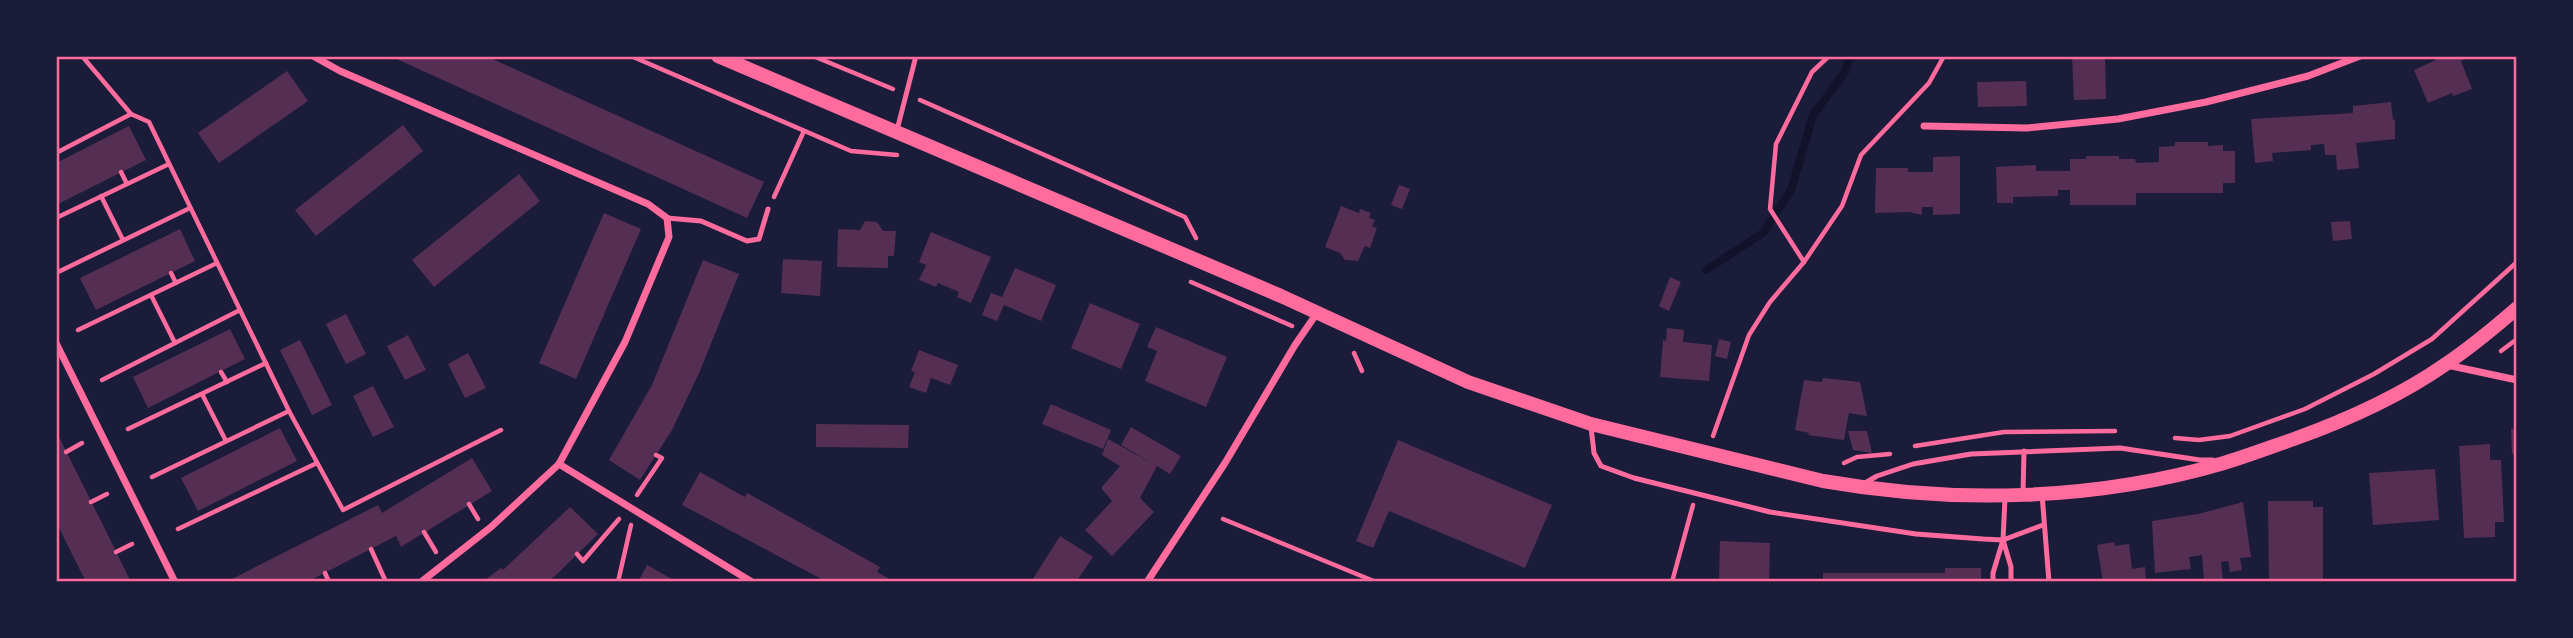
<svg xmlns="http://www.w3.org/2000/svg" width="2573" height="638" font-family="'Work Sans',sans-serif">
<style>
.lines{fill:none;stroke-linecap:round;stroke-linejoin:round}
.stream{stroke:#12122b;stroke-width:8}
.building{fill:#542f53}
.path{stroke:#ff6b9d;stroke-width:4.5}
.service{stroke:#ff6b9d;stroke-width:5}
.minor{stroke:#ff6b9d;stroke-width:7}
.secondary{stroke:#ff6b9d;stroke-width:14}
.neatline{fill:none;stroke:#ff6b9d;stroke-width:2.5}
</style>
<rect width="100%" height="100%" fill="#1b1b3a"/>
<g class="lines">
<polyline class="stream" points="1706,270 1763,233 1791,190 1813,115 1845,72 1850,56"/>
</g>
<g class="building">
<polygon points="390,56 486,56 764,182 747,218"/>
<polygon points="2072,56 2105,56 2106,99 2074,100"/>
<polygon points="2434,56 2471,56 2461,61 2472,89 2453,96 2452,93 2428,103 2414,70 2436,60"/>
<polygon points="287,71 308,101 219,163 198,133"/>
<polygon points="2026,81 2027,106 1978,107 1977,82"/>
<polygon points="2391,102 2393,120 2395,119 2395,139 2356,143 2359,168 2337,170 2336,155 2325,155 2324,144 2311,145 2311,150 2272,153 2273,161 2255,163 2251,119 2353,113 2353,106"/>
<polygon points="403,125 423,151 316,236 295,210"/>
<polygon points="129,126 146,160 56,205 56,163"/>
<polygon points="2175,142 2208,142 2208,146 2223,145 2223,151 2235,151 2235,183 2223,183 2223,193 2136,193 2136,205 2070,205 2070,190 2058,190 2058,196 2013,197 2013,203 1997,203 1996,167 2036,165 2036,171 2070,171 2070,159 2086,159 2086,156 2119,156 2119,159 2135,159 2136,163 2159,162 2159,147 2175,146"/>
<polygon points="1960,156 1960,214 1933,215 1933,207 1922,207 1922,215 1909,212 1875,213 1876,168 1908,168 1908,172 1933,172 1933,157"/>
<polygon points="519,174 540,201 434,287 412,260"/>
<polygon points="1399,185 1410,189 1402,209 1391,205"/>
<polygon points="1341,206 1359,213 1360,209 1371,213 1369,218 1375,220 1372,226 1377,228 1370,248 1365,246 1358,261 1345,260 1340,253 1325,247"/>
<polygon points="604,213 641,229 576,379 539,363"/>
<polygon points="865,221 877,222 883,231 896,231 894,256 888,256 888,268 837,267 838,229 860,230"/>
<polygon points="2350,221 2352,239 2333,241 2331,222"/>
<polygon points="180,229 195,261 96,310 80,278"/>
<polygon points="931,232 991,257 971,303 957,297 959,292 938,283 936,287 919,280 926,265 919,262"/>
<polygon points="783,259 822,261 820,296 781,293"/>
<polygon points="703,260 739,274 700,371 672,430 640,480 609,460 652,385"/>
<polygon points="1015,268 1056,285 1041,321 1004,305 997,321 982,315 991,293 1002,297"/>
<polygon points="1670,277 1681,282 1669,311 1659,306"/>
<polygon points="1090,303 1140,324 1121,369 1071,348"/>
<polygon points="346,314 366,354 346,364 326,324"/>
<polygon points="1156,327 1227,357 1206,407 1145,381 1157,351 1147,347"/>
<polygon points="1667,328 1684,330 1683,342 1712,345 1709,381 1660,377 1663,340 1666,341"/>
<polygon points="230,329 245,359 148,408 133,377"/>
<polygon points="408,335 426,370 405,380 387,346"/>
<polygon points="1719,339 1731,342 1727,359 1715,356"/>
<polygon points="300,340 332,405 312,415 280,350"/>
<polygon points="919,350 958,365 950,385 931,378 926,393 909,387 915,372 911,371"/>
<polygon points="468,353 486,388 465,398 448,364"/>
<polygon points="1823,378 1860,382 1867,416 1849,413 1844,440 1808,435 1809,433 1795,430 1804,380 1822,382"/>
<polygon points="373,386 394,427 373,437 353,396"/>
<polygon points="1051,404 1111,430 1103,449 1042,424"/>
<polygon points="816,424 909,425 908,448 816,447"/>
<polygon points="1131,427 1181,456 1170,474 1157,466 1140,498 1154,512 1112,556 1085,530 1112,501 1101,488 1120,466 1102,455 1108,439 1155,465 1121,445"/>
<polygon points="280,428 297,461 198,511 181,478"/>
<polygon points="2517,428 2517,453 2512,454 2511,429"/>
<polygon points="56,431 104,527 131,582 86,582 56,522"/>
<polygon points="1848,431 1867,431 1872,453 1853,450"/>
<polygon points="1398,440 1552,505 1525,568 1389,511 1373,548 1356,541"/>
<polygon points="2490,444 2490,460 2501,460 2504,522 2495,522 2495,537 2464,538 2459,446"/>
<polygon points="472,458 492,491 401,547 396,536 307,582 226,582 378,505 382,513"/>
<polygon points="2435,469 2439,520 2373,525 2369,473"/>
<polygon points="700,472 745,497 747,493 880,567 877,572 895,582 827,582 682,505"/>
<polygon points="2268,501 2313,501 2313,507 2323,507 2323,582 2269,582"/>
<polygon points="2243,502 2251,557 2240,558 2242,570 2230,572 2228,561 2221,562 2223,582 2204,582 2202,555 2189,557 2191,569 2155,573 2152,521 2198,514"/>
<polygon points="570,507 598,534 556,575 547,582 482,582 501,568 503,570"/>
<polygon points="1060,536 1093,557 1076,582 1031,582"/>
<polygon points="1720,541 1770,543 1769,582 1719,581"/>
<polygon points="2114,542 2115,546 2129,544 2132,569 2145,567 2146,582 2103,582 2097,545"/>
<polygon points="647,565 670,578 677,582 638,582"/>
<polygon points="1945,568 1981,568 1981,582 1823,582 1823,573 1945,573"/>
</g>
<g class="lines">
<g class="path">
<polyline points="82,56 131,114"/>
<polyline points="631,56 851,151 897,155"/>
<polyline points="813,56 893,89"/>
<polyline points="920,100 1185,217 1196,238"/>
<polyline points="56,153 131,114 149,122 289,411 343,510 501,430"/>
<polyline points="121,172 127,184"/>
<polyline points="101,196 123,240"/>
<polyline points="774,197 804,131"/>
<polyline points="56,218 169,164"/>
<polyline points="1804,262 1770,209 1776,144 1812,72 1829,56"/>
<polyline points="56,273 190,208"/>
<polyline points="171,273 176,283"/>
<polyline points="1191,282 1292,326"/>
<polyline points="151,295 175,343"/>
<polyline points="78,330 217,263"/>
<polyline points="2501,351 2517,339"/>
<polyline points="1354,353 1362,371"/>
<polyline points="221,372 227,382"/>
<polyline points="102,380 240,310"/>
<polyline points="56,394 57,393"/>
<polyline points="202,394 226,441"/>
<polyline points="128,429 266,363"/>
<polyline points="1713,436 1749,335 1770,302 1804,262 1842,206 1861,155 1929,83 1944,56"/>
<polyline points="2175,438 2199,440 2230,436 2305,409 2374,374 2432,339 2517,262"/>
<polyline points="1915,446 2004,432 2115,431"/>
<polyline points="66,452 82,443"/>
<polyline points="1844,463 1857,457 1890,454"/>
<polyline points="152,477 289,411"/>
<polyline points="637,495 662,458 656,455"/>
<polyline points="91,502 107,494"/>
<polyline points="469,504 478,519"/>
<polyline points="1223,519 1376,582"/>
<polyline points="178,529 317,463"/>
<polyline points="424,532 436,552"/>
<polyline points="371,549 386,582"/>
<polyline points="116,552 132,544"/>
<polyline points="577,554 583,561 619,519"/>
<polyline points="325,573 329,582"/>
<polyline points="618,582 631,525"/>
<polyline points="1672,582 1693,505"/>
</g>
<g class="service">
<polyline points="897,130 916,56"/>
<polyline points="667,218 701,221 747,241 759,239 768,209"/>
<polyline points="1591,427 1594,453 1601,466 1634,478 1770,512 1916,534 1983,539 2003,540 2043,525"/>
<polyline points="1865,483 1877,476 1913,464 1971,454 2120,448 2200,460 2213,460"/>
<polyline points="2023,494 2024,451"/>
<polyline points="2042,494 2049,582"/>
<polyline points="2005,498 2003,540 2011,567 2011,582"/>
<polyline points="1993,582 1993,573 2003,540"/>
</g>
<g class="minor">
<polyline points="313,56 340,71 648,204 667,218 669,237 625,342 559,464 491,527 421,582"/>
<polyline points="1924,126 2027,128 2118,119 2206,102 2308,76 2360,56"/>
<polyline points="56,343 175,582"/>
<polyline points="2447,365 2517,380"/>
<polyline points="559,464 752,582"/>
<polyline points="1147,582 1225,463 1295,345 1317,313"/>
</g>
<path class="secondary" d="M 718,56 L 1281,296 L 1468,382 L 1591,424 L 1823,481 C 1954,504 2095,501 2224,463 C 2247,456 2271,447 2294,439 C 2347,420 2400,396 2446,364 C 2471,347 2494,328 2517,308"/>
</g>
<rect width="2573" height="638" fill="none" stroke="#1b1b3a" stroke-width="116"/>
<rect x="58" y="58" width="2457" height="522" class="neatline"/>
</svg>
